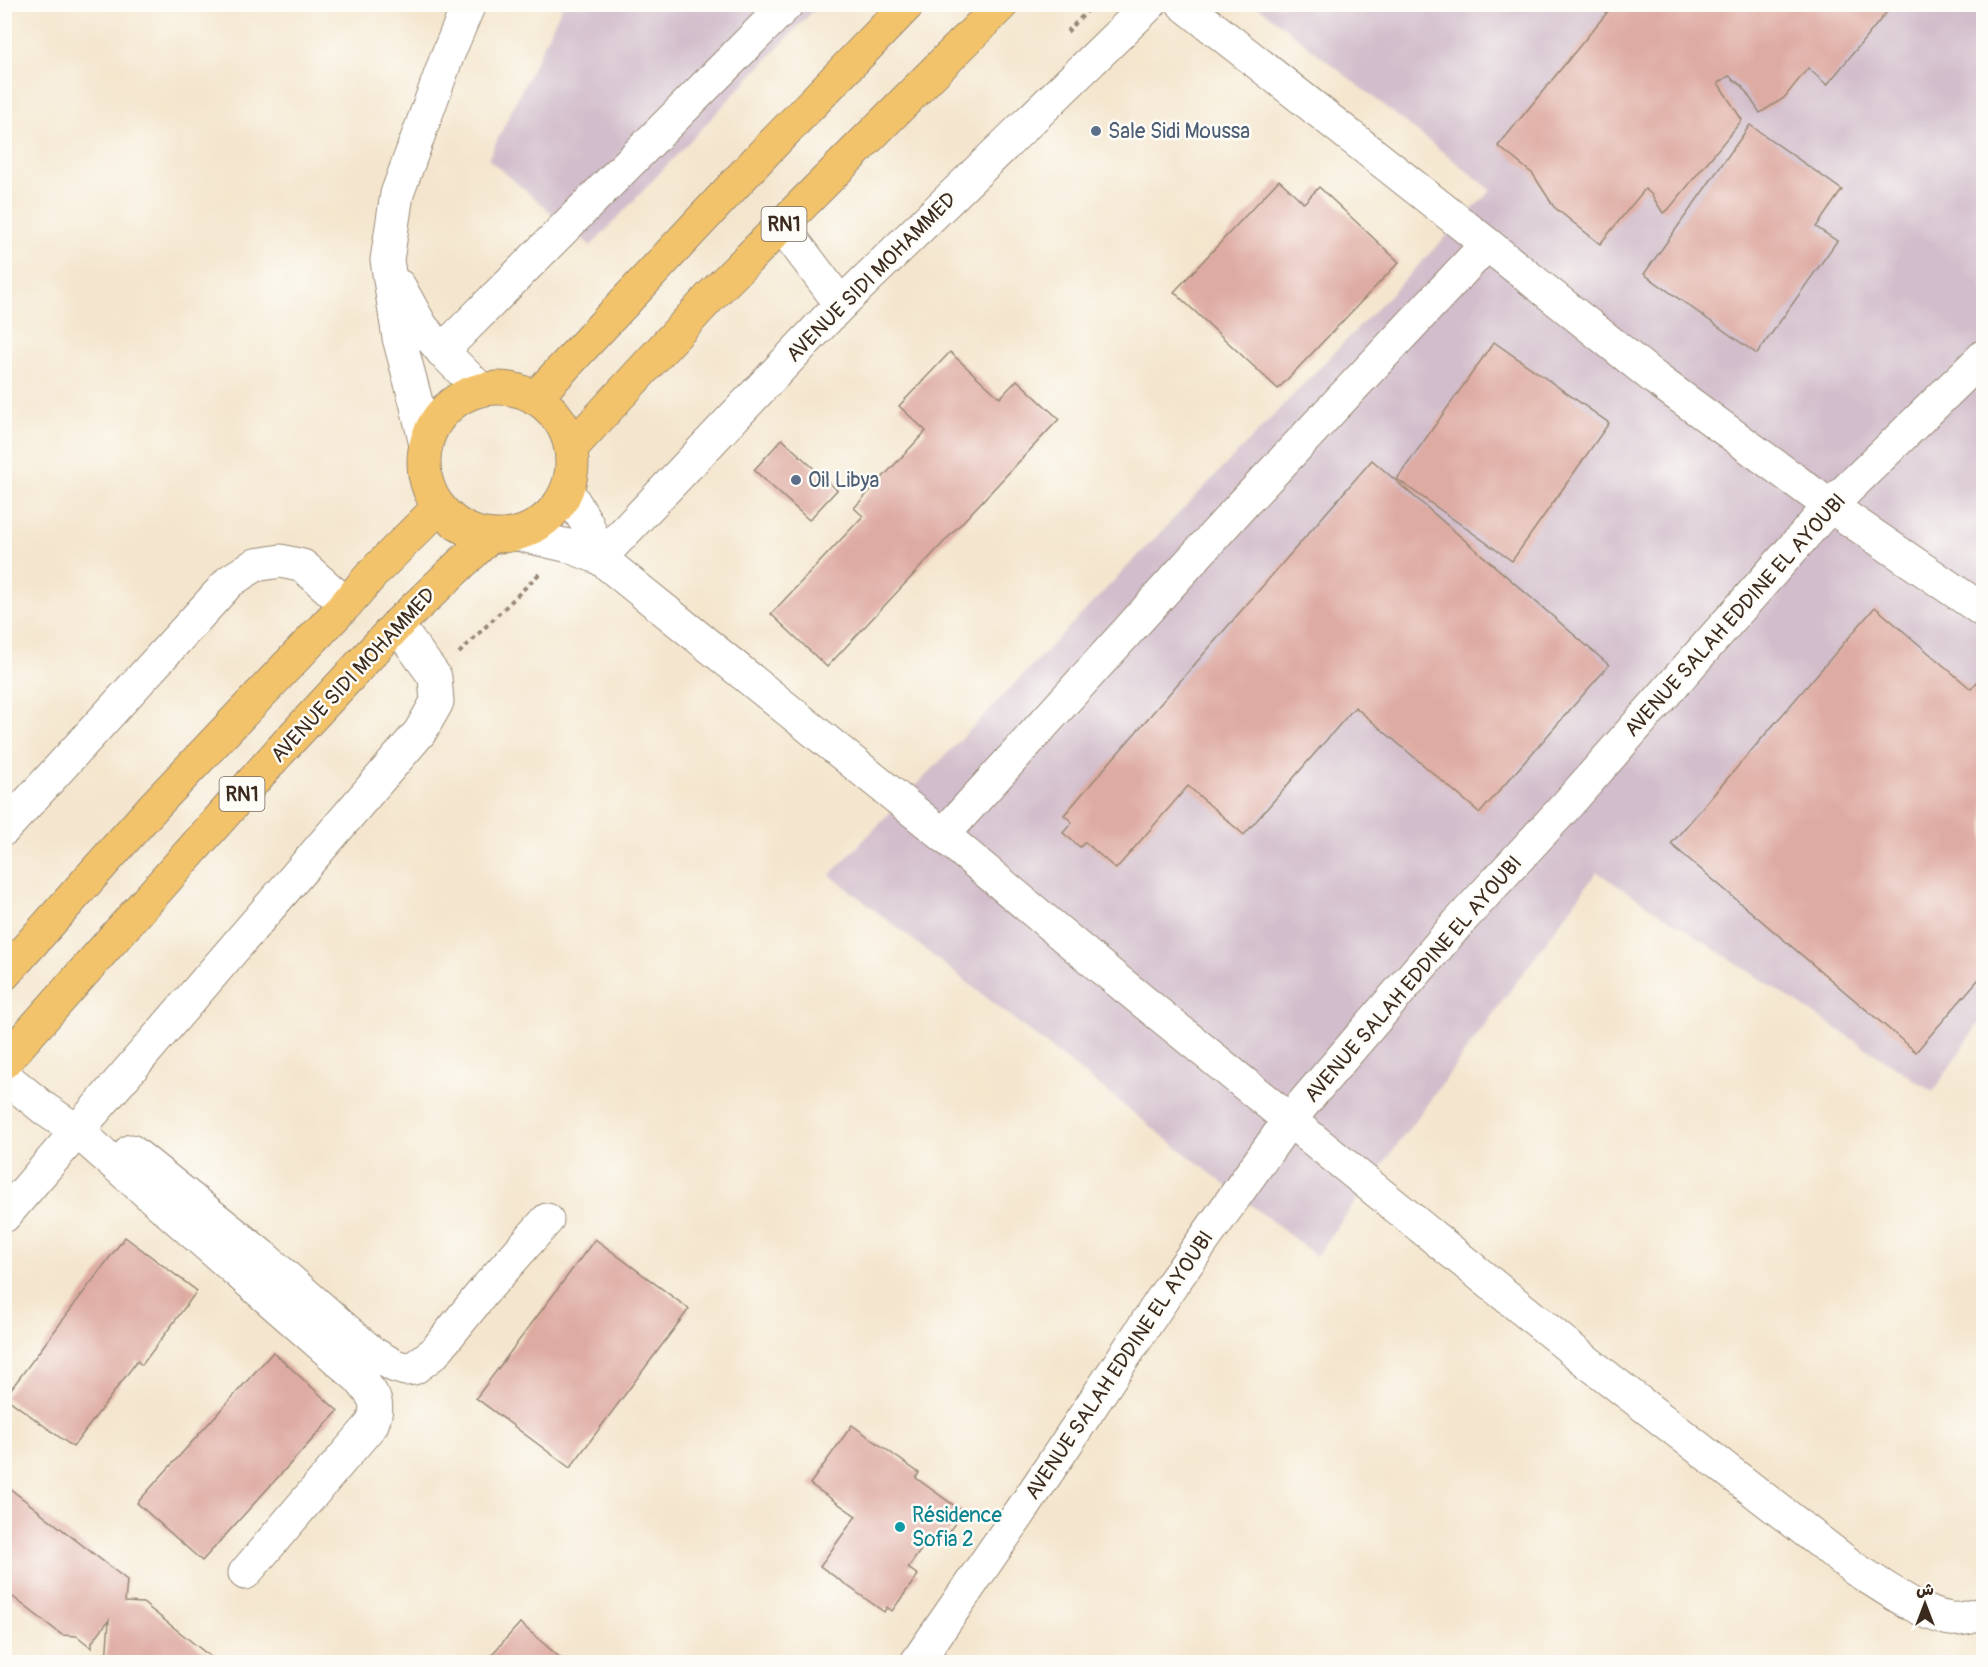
<svg xmlns="http://www.w3.org/2000/svg" width="1988" height="1667" font-family="Pangolin,'Playpen Sans Arabic',sans-serif">
<style>
.industrial{fill:#d1bdcb}
.building{fill:#deaba2}
.lines{fill:none;stroke-linecap:round;stroke-linejoin:round}
.minor-casing{stroke:#988876;stroke-width:35}
.major-casing{stroke:#988876;stroke-width:35}
.path{stroke:#988876;stroke-width:4;stroke-dasharray:4.5 4.5;stroke-linecap:butt}
.minor{stroke:#fff;stroke-width:33}
.major{stroke:#f2c36a;stroke-width:33}
.service-dot{fill:#5c6f8a;stroke:#fdfcf7;stroke-width:2}
.culture-dot{fill:#0f9aa8;stroke:#fdfcf7;stroke-width:2}
.labels{text-anchor:middle;stroke-width:5;stroke-linejoin:round;paint-order:stroke}
.shield{fill:#fdfcf7;stroke:#75695f;stroke-width:1.5}
.shield-label{font-size:20px;font-weight:bold;fill:#3b2a1e}
.service-label{font-size:21px;fill:#4e5e75;stroke:#fdfcf7;text-anchor:start}
.street-label{font-size:21px;fill:#3b2a1e;stroke:#fdfcf7}
.culture-label{font-size:21px;fill:#0d838f;stroke:#fdfcf7;text-anchor:start}
</style>
<rect width="100%" height="100%" fill="#fdfcf7"/>
<filter id="ink" filterUnits="userSpaceOnUse"><feTurbulence type="fractalNoise" baseFrequency=".0167" numOctaves="2"/><feDisplacementMap in="SourceGraphic" scale="12" xChannelSelector="R" yChannelSelector="G"/><feConvolveMatrix kernelMatrix="1 2 1 2 8 2 1 2 1" color-interpolation-filters="sRGB"/></filter>
<filter id="wash" filterUnits="userSpaceOnUse"><feTurbulence type="fractalNoise" baseFrequency=".008" numOctaves="4" result="noise"/><feDisplacementMap in="SourceGraphic" scale="24" xChannelSelector="R" yChannelSelector="G"/><feGaussianBlur stdDeviation="1.35" result="paint"/><feColorMatrix in="noise" values="0 0 0 0 0 0 0 0 0 0 0 0 0 0 0 0 0 1.4 0 .05"/><feComposite in="paint" operator="in"/></filter>
<g filter="url(#wash)">
<rect width="100%" height="100%" fill="#f4e6ce"/>
<g class="industrial">
<polygon points="563,5 818,5 591,246 488,159"/>
<polygon points="1256,5 1983,5 1984,1016 1933,1092 1597,872 1316,1256 830,875 1491,190"/>
</g>
<g id="blocks">
<g class="building">
<polygon points="1614,4 1889,4 1891,7 1827,85 1808,68 1784,98 1760,113 1742,86 1729,76 1718,83 1742,120 1668,210 1663,213 1651,194 1645,189 1600,244 1554,207 1533,174 1498,146"/>
<polygon points="1750,125 1842,190 1816,227 1837,241 1757,354 1644,274"/>
<polygon points="1279,180 1304,203 1319,187 1399,262 1278,389 1174,292"/>
<polygon points="1494,342 1609,423 1512,561 1397,479"/>
<polygon points="950,352 1000,398 1017,380 1059,419 827,667 771,614 863,516 854,508 926,431 899,406"/>
<polygon points="782,439 837,490 809,520 754,470"/>
<polygon points="1372,460 1609,665 1480,813 1355,707 1244,835 1188,786 1116,869 1085,842 1080,847 1063,833 1072,822 1064,815"/>
<polygon points="1875,607 1971,689 1984,674 1984,973 1916,1052 1671,844"/>
<polygon points="125,1237 197,1291 142,1365 137,1361 73,1447 5,1397"/>
<polygon points="595,1239 689,1309 570,1468 476,1398"/>
<polygon points="273,1352 338,1411 202,1561 137,1503"/>
<polygon points="852,1425 919,1473 916,1478 963,1512 940,1544 930,1537 908,1568 918,1575 892,1611 887,1607 884,1612 820,1566 856,1516 810,1484"/>
<polygon points="4,1484 127,1580 125,1602 143,1603 217,1662 106,1662 109,1620 92,1642 92,1648 77,1636 62,1635 4,1590"/>
<polygon points="520,1623 565,1662 485,1662"/>
</g>
</g>
</g>
<g filter="url(#ink)">
<use href="#blocks" fill-opacity="0" stroke="#988876" stroke-width="1.5"/>
<g class="lines">
<defs>
<g id="minor">
<polyline points="1183,4 1487,244 1656,379 1830,506 1984,611"/>
<polyline points="782,226 841,304"/>
<polyline points="399,286 421,326 442,351 481,390"/>
<polyline points="442,351 787,4"/>
<polyline points="426,445 416,402 399,338 387,260 397,194 448,54 469,4"/>
<polyline points="567,490 587,524 600,558"/>
<path d="M 517,534 L 569,546 L 600,558 L 943,835 L 1102,968 L 1585,1360 L 1855,1569 C 1880,1584 1923,1616 1951,1619 C 1962,1620 1974,1616 1984,1613"/>
<polyline points="600,558 841,304 1150,4"/>
<polyline points="4,829 211,602 230,581 255,565 281,561 303,566 346,604"/>
<polyline points="943,835 1241,506 1487,244"/>
<path d="M 4,1076 L 46,1110 L 77,1131 L 359,1378 C 373,1396 381,1401 372,1424 L 245,1573"/>
<polyline points="131,1151 262,1256 372,1353 395,1366 405,1369 414,1368 434,1353 484,1291 547,1220"/>
<polyline points="4,1216 420,732 437,702 435,677 397,625"/>
<polyline points="917,1662 1026,1504 1173,1283 1290,1119 1458,923 1566,806 1830,506 1984,356"/>
</g>
<g id="major">
<circle cx="498" cy="462" r="74"/>
<polyline points="535,398 765,152 908,4"/>
<polyline points="571,448 711,296 1002,4"/>
<polyline points="4,974 155,805 346,604 375,571 439,507"/>
<polyline points="4,1062 279,752 397,625 490,536"/>
</g>
</defs>
<use href="#minor" class="minor-casing"/>
<use href="#major" class="major-casing"/>
<g class="path">
<polyline points="1067,32 1094,4"/>
<polyline points="459,653 539,574"/>
</g>
<use href="#minor" class="minor"/>
<use href="#major" class="major"/>
</g>
</g>
<g class="service-dot">
<circle cx="1096" cy="131" r="6"/>
<circle cx="796" cy="480" r="6"/>
</g>
<circle class="culture-dot" cx="900" cy="1527" r="6"/>
<g class="labels">
<g class="shield">
<rect x="761.5" y="207" width="45" height="34" rx="4.5"/>
<rect x="219.5" y="777" width="45" height="34" rx="4.5"/>
</g>
<g class="shield-label">
<text x="784" y="231">RN1</text>
<text x="242" y="801">RN1</text>
</g>
<g class="service-label">
<text x="1108" y="138">Sale Sidi Moussa</text>
<text x="808" y="487">Oil Libya</text>
</g>
<g class="street-label">
<text transform="translate(871 277) rotate(-45)" y="7">AVENUE SIDI MOHAMMED</text>
<text transform="translate(1735 615) rotate(-48)" y="7">AVENUE SALAH EDDINE EL AYOUBI</text>
<text transform="translate(353 675) rotate(-47)" y="7">AVENUE SIDI MOHAMMED</text>
<text transform="translate(1413 979) rotate(-49)" y="7">AVENUE SALAH EDDINE EL AYOUBI</text>
<text transform="translate(1119 1365) rotate(-56)" y="7">AVENUE SALAH EDDINE EL AYOUBI</text>
</g>
<g class="culture-label">
<text x="912" y="1522">Résidence<tspan x="912" dy="24">Sofia 2</tspan></text>
</g>
</g>
<rect width="1988" height="1667" fill="none" stroke="#fdfcf7" stroke-width="24"/>
<g transform="translate(1925 1604)" stroke="#fdfcf7" stroke-width="4.5" paint-order="stroke">
<path d="M0-4.5L10 22L0 15L-10 22Z" fill="#3b2a1e"/>
<text y="-9" font-size="16" font-weight="bold" text-anchor="middle" fill="#3b2a1e">ش</text>
</g>
</svg>
